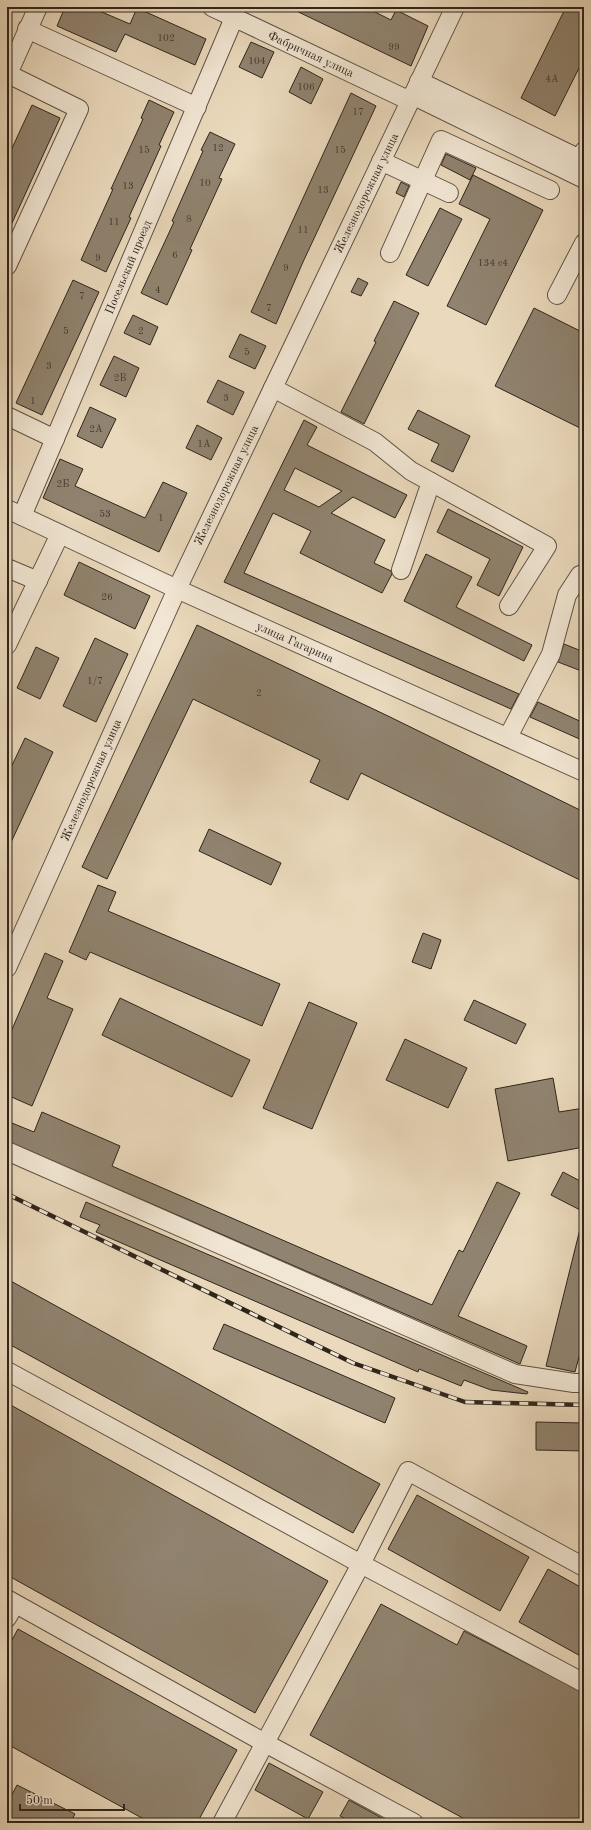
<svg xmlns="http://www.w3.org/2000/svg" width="591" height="1830" font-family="'Old Standard TT',serif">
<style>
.building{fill:#90836f;stroke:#2f251c;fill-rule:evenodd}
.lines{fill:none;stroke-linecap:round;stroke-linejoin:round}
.minor-casing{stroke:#5e5244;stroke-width:20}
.minor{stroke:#f1e6d3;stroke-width:18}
.rail-casing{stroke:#2f251c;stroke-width:4.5}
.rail{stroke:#f1e6d3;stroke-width:3;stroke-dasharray:9;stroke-linecap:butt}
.labels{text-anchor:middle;stroke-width:3;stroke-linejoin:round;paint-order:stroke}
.number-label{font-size:10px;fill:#473c31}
.street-label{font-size:12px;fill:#2f251c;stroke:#f1e6d3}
</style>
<rect width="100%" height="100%" fill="#ead9bc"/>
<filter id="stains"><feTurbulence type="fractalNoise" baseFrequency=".005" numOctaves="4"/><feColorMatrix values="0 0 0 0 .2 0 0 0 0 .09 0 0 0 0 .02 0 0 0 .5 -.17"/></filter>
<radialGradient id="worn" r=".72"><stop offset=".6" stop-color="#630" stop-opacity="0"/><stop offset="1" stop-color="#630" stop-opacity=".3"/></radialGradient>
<g class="building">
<polygon points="65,7 90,7 130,24 137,8 206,39 195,65 125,34 116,52 57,26"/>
<polygon points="288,7 365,7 391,20 396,10 428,26 411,66"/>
<polygon points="566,7 584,7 584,58 555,116 521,98"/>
<polygon points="251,42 274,52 262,78 239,67"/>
<polygon points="301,67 323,79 311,104 289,92"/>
<polygon points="351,93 376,106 303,262 276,324 251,312"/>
<polygon points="149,100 174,112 159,145 161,146 129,217 131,218 106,272 81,260 113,189 111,189 143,119 141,118"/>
<polygon points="32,105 60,118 7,234 7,159"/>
<polygon points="210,132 235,144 219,178 222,179 190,249 192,250 167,305 141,293 174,222 172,221 203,151 201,150"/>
<polygon points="446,154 476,168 470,180 441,165"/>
<polygon points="473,175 543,210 486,325 447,306 490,219 459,204"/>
<polygon points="401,182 409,186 404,197 396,193"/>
<polygon points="440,208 462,219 428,286 406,275"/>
<polygon points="358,278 368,283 361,296 351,292"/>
<polygon points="73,280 99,292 42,415 16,403"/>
<polygon points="394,301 419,313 364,424 341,412 376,342 374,341"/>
<polygon points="534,308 584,333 584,430 495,386"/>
<polygon points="133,315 158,327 150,345 124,333"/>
<polygon points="240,334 266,346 255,369 229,357"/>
<polygon points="114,356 139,368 126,397 100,385"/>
<polygon points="218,380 244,392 233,415 207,402"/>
<polygon points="90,407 116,419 102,448 77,436"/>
<polygon points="418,410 470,436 453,472 431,461 439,444 408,429"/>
<path d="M 304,420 L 317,427 L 307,445 L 407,495 L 395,518 L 353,497 L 331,513 L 385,540 L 374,563 L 391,571 L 392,574 L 382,593 L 300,553 L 311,531 L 273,513 L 244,573 L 519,694 L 511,709 L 224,582 ZM 295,468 L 342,491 L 319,507 L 284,490 Z"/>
<polygon points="197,425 222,438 211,460 186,448"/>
<polygon points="60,459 83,469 75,486 145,518 163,482 187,493 159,552 43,498"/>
<polygon points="448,509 523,547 499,596 477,585 490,559 437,532"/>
<polygon points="426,554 472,577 456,607 532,645 524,661 404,601"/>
<polygon points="79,562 150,596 135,629 64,595"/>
<polygon points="197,625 388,716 584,812 584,882 361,773 348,800 310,782 320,760 193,699 107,879 82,867"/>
<polygon points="95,638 128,654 96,722 63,706"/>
<polygon points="564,644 584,652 584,672 558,662"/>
<polygon points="36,647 59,658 40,699 17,688"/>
<polygon points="538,702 584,723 584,741 530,717"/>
<polygon points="25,738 53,752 7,851 7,776"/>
<polygon points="209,829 281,863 271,885 199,851"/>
<polygon points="98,885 116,892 108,911 280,984 262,1026 90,952 86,960 69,952"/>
<polygon points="423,933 441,940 431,969 412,962"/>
<polygon points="45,953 63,961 47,998 73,1009 32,1106 7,1095 7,1041"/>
<polygon points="120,998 250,1060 232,1097 102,1035"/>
<polygon points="474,1000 526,1024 516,1044 464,1020"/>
<polygon points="309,1002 357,1023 312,1129 263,1108"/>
<polygon points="405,1039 467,1068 448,1108 386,1080"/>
<polygon points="553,1078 559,1112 584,1108 584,1147 508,1161 495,1089"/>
<polygon points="42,1112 120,1146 112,1166 432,1305 459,1250 463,1252 497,1182 520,1193 458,1316 527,1346 520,1364 7,1141 7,1121 34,1132"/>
<polygon points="563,1172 584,1183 584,1212 551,1195"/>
<polygon points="86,1202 528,1392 527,1394 491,1390 464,1380 461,1386 419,1369 418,1372 96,1232 100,1225 80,1217"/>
<polygon points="580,1229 584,1229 584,1338 575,1372 546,1366"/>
<polygon points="7,1279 380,1484 353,1533 7,1343"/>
<polygon points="224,1324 395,1398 385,1423 213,1349"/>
<polygon points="7,1403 328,1581 255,1713 7,1575"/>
<polygon points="536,1422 584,1423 584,1451 536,1450"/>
<polygon points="417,1495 529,1557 500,1611 388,1549"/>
<polygon points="548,1569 584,1589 584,1658 519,1622"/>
<polygon points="381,1604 457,1645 464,1631 584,1693 584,1823 472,1823 310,1735"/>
<polygon points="18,1629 237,1750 197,1823 151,1823 7,1744 7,1649"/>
<polygon points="269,1763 323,1792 308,1819 255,1790"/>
<polygon points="17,1785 75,1814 70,1823 7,1823 7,1804"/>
<polygon points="349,1800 391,1823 353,1823 340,1816"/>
</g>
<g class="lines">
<defs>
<g id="minor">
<polyline points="212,7 410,101"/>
<polyline points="27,29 197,107"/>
<polyline points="7,76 38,7"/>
<polyline points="419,81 580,159 584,151"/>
<polyline points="412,95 584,179"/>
<polyline points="381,161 449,193"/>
<polyline points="390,253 441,140 550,190"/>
<polyline points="7,266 79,109 8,74"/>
<polyline points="557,295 584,243"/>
<polyline points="273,388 375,442 411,471 547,546 509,606"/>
<polyline points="7,416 55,439"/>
<polyline points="7,509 177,589 584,772"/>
<polyline points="22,516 234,18"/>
<polyline points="7,568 38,581"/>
<polyline points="401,570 431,482"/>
<polyline points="7,645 60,534"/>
<polyline points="508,737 551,654 567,595 580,575 584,574"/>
<polyline points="7,968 177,589 455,7"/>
<polyline points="7,1151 515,1374 574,1383 584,1383"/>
<polyline points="7,1371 361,1564 408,1471 584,1567"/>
<polyline points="7,1599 265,1743 414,1823"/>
<polyline points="7,1618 15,1604"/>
<polyline points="222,1823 361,1564 584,1683"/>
</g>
</defs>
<use href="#minor" class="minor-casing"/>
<use href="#minor" class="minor"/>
<defs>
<polyline id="rail" points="7,1194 353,1363 465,1402 584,1405"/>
</defs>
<use href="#rail" class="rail-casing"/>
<use href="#rail" class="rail"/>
</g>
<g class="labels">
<g class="number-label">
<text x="166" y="41">102</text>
<text x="394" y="50">99</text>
<text x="257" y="64">104</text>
<text x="552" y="82">4А</text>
<text x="306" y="90">106</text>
<text x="358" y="115">17</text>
<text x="218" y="151">12</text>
<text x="144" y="153">15</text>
<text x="340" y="153">15</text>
<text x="205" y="186">10</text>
<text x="128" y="189">13</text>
<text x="323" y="193">13</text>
<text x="189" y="222">8</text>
<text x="114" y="225">11</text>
<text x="303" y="233">11</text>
<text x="175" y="258">6</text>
<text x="98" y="261">9</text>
<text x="493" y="266">134 с4</text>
<text x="286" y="271">9</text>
<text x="158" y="293">4</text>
<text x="82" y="299">7</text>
<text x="269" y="311">7</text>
<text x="66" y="334">5</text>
<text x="141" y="334">2</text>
<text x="247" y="355">5</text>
<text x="49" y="369">3</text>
<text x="120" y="381">2В</text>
<text x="226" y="401">3</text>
<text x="33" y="404">1</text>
<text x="96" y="432">2А</text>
<text x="204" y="447">1А</text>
<text x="63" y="487">2Б</text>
<text x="105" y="517">53</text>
<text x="161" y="521">1</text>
<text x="107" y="600">26</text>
<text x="95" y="684">1/7</text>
<text x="259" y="696">2</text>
</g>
<g class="street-label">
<text transform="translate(311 54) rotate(25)" y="4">Фабричная улица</text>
<text transform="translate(366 193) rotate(-64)" y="4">Железнодорожная улица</text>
<text transform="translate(128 267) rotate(-67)" y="4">Посельский проезд</text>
<text transform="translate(226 485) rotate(-64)" y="4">Железнодорожная улица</text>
<text transform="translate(295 642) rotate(24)" y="4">улица Гагарина</text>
<text transform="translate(91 780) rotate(-66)" y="4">Железнодорожная улица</text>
</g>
</g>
<rect width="591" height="1830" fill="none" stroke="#ead9bc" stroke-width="24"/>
<rect x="8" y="8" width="575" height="1814" fill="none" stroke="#2f251c" stroke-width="2"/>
<rect x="12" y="12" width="567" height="1806" fill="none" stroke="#2f251c"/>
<path d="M20 1804v6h104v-6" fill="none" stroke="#2f251c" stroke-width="2"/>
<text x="26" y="1804" font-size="12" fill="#2f251c" stroke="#f1e6d3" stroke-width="3" paint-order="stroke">50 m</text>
<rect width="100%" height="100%" filter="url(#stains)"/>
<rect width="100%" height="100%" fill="url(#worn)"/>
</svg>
